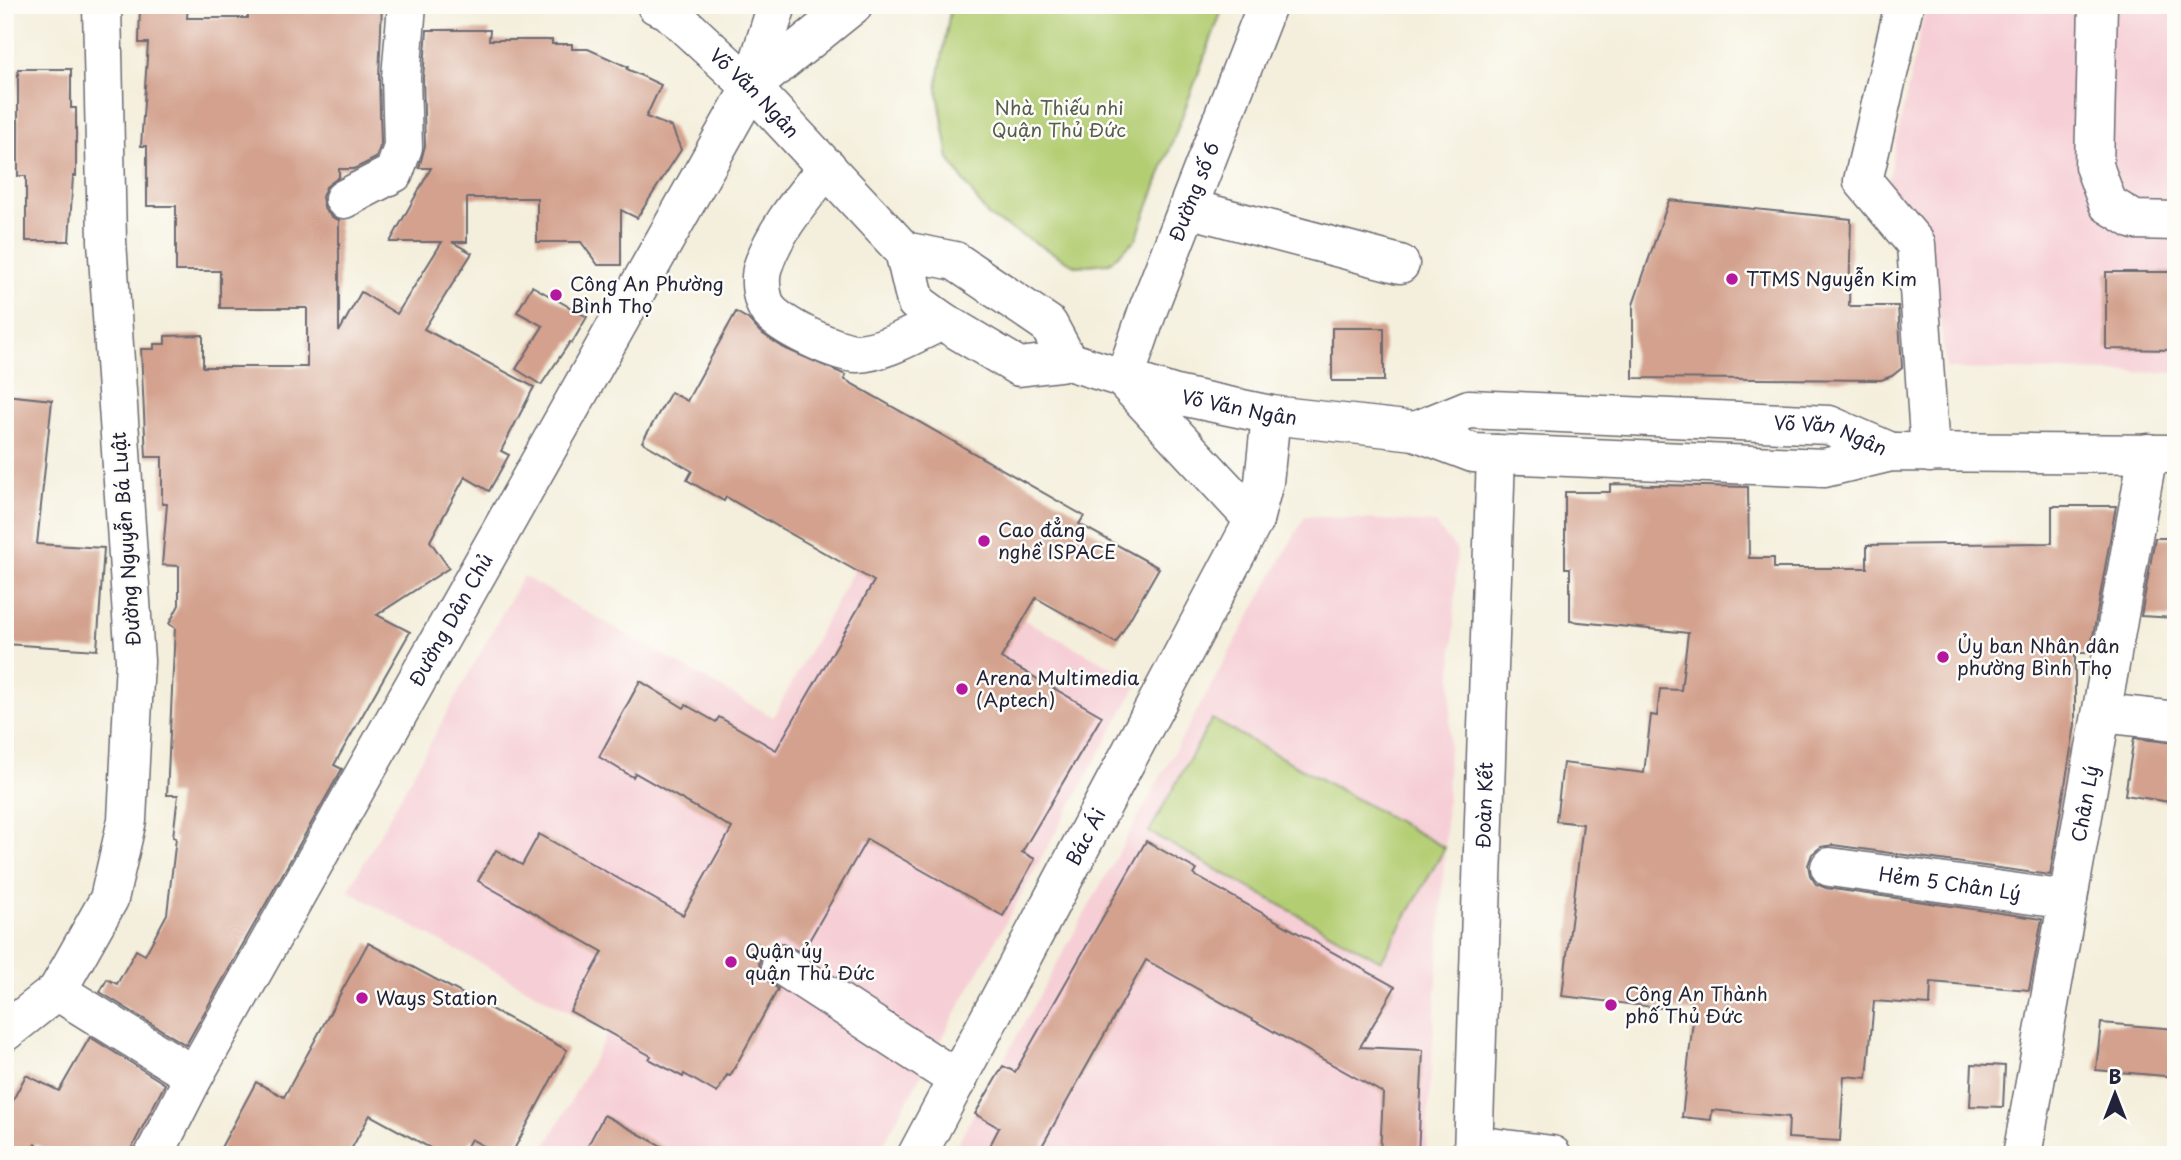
<svg xmlns="http://www.w3.org/2000/svg" width="2181" height="1160" font-family="'Playpen Sans',sans-serif">
<style>
.built{fill:#f6cfd6}
.green{fill:#b3cd72;stroke:#6a7856;stroke-width:2}
.building{fill:#d3a18d}
.lines{fill:none;stroke-linecap:round;stroke-linejoin:round}
.minor-casing{stroke:#6c6a73;stroke-width:41}
.major-casing{stroke:#6c6a73;stroke-width:41}
.minor{stroke:#fff;stroke-width:38}
.major{stroke:#fff;stroke-width:38}
.poi-dot{fill:#b5179e;stroke:#fdfcf7;stroke-width:2.5}
.labels{text-anchor:middle;stroke-width:5;stroke-linejoin:round;paint-order:stroke}
.street-label{font-size:19px;fill:#22223b;stroke:#fdfcf7}
.park-label{font-size:19px;fill:#555e4e;stroke:#fdfcf7}
.poi-label{font-size:19px;fill:#22223b;stroke:#fdfcf7;text-anchor:start}
</style>
<rect width="100%" height="100%" fill="#fdfcf7"/>
<filter id="ink" filterUnits="userSpaceOnUse"><feTurbulence type="fractalNoise" baseFrequency=".0143" numOctaves="2"/><feDisplacementMap in="SourceGraphic" scale="14" xChannelSelector="R" yChannelSelector="G"/><feConvolveMatrix kernelMatrix="1 2 1 2 8 2 1 2 1" color-interpolation-filters="sRGB"/></filter>
<filter id="wash" filterUnits="userSpaceOnUse"><feTurbulence type="fractalNoise" baseFrequency=".00686" numOctaves="4" result="noise"/><feDisplacementMap in="SourceGraphic" scale="28" xChannelSelector="R" yChannelSelector="G"/><feGaussianBlur stdDeviation="1.57" result="paint"/><feColorMatrix in="noise" values="0 0 0 0 0 0 0 0 0 0 0 0 0 0 0 0 0 1.4 0 .05"/><feComposite in="paint" operator="in"/></filter>
<g filter="url(#wash)">
<rect width="100%" height="100%" fill="#f4efdc"/>
<g class="built">
<polygon points="1926,5 2176,5 2176,373 1946,369 1930,242 1887,184"/>
<polygon points="1305,516 1434,523 1457,550 1445,848 1426,1155 951,1155"/>
<polygon points="872,537 1139,682 877,1155 541,1155 608,1033 348,891 523,576 773,717"/>
</g>
<g class="green">
<polygon points="951,5 1224,5 1136,239 1109,263 1076,266 988,216 949,159 937,87"/>
<polygon points="1212,719 1445,848 1381,961 1149,832"/>
</g>
<g id="blocks">
<g class="building">
<polygon points="140,5 188,5 187,18 248,18 248,5 382,5 379,77 381,144 376,158 354,169 339,169 339,177 326,187 322,197 325,210 332,217 339,220 339,332 361,292 397,314 442,242 390,242 431,168 419,168 425,146 423,78 427,30 490,30 489,40 552,40 552,44 572,44 572,49 588,49 628,67 627,69 661,85 646,117 672,127 681,150 637,218 621,210 621,265 598,265 581,242 537,242 537,198 467,198 467,242 452,242 472,253 424,329 534,387 501,451 509,455 489,491 465,477 430,541 449,568 377,615 410,632 334,765 342,769 186,1045 100,992 107,979 117,984 136,950 145,955 167,914 176,838 173,837 178,795 167,795 175,628 169,624 179,605 179,566 162,565 167,504 162,504 162,457 146,457 141,349 154,349 154,344 165,344 165,336 203,335 203,367 307,367 307,308 220,308 220,271 176,271 176,206 147,206 147,146 141,146 148,43 139,43"/>
<polygon points="18,69 71,69 71,108 76,108 76,176 73,176 69,241 26,241 26,176 18,176"/>
<polygon points="1669,200 1851,219 1849,306 1898,306 1902,368 1892,376 1881,380 1633,378 1633,305"/>
<polygon points="2106,272 2176,272 2176,350 2106,349"/>
<polygon points="532,286 587,317 572,343 570,342 541,385 516,369 543,326 517,312"/>
<polygon points="736,312 748,319 760,332 784,348 846,375 844,379 1084,516 1079,524 1159,568 1116,643 1036,598 1001,658 1102,716 1022,852 1035,859 1003,916 867,839 802,953 781,943 771,946 762,954 759,963 761,974 778,989 730,1076 727,1075 717,1093 684,1074 683,1077 649,1059 651,1056 570,1011 603,952 478,881 496,850 522,865 539,834 683,915 732,828 635,773 633,777 599,757 640,681 684,708 686,705 716,722 719,717 776,750 874,581 726,497 724,501 687,480 692,471 642,442 671,392 687,401"/>
<rect x="1332" y="328" width="52" height="53"/>
<polygon points="5,395 52,400 37,544 104,548 97,650 5,644"/>
<polygon points="1610,484 1748,487 1749,558 1774,558 1774,568 1867,568 1867,545 2052,543 2052,506 2116,506 2090,653 2075,653 2075,725 2050,875 1833,845 1821,847 1812,854 1808,865 1810,875 1816,884 1826,888 2042,919 2029,990 1931,982 1930,1005 1874,1001 1867,1078 1844,1076 1840,1141 1788,1138 1789,1117 1712,1110 1711,1120 1682,1117 1694,1012 1562,996 1583,824 1556,821 1563,763 1644,773 1651,715 1657,716 1660,689 1681,690 1688,633 1570,621 1570,568 1565,568 1565,492 1610,492"/>
<polygon points="2155,538 2176,538 2176,618 2141,616"/>
<polygon points="2134,738 2176,743 2176,803 2125,795"/>
<polygon points="1146,841 1197,870 1194,875 1395,987 1360,1047 1423,1050 1418,1155 1380,1155 1383,1093 1146,960 1037,1155 985,1155 999,1128 975,1114 1003,1066 1015,1072"/>
<polygon points="368,943 567,1050 511,1155 500,1155 471,1139 462,1155 443,1155 370,1115 348,1155 217,1155 256,1082 284,1097"/>
<polygon points="2101,1023 2176,1029 2176,1077 2096,1070"/>
<polygon points="90,1037 165,1084 128,1155 55,1155 35,1144 29,1155 5,1155 5,1115 26,1075 59,1091"/>
<polygon points="1972,1064 2005,1066 2003,1107 1970,1106"/>
<polygon points="604,1115 678,1155 583,1155"/>
</g>
</g>
</g>
<g filter="url(#ink)">
<use href="#blocks" fill-opacity="0" stroke="#6c6a73" stroke-width="2"/>
<g class="lines">
<defs>
<g id="minor">
<polyline points="1904,5 1863,181 1916,244 1930,453"/>
<polyline points="2098,5 2094,166 2108,204 2134,220 2176,221"/>
<polyline points="751,87 853,5"/>
<path d="M 827,167 C 803,198 776,228 763,266 C 759,278 761,297 767,308 C 777,325 838,353 857,353 C 886,352 917,332 942,321"/>
<polyline points="344,199 394,173 403,147 401,77 407,5"/>
<polyline points="1188,208 1400,264"/>
<path id="s1" d="M 1254,520 L 1124,380 L 1149,307 L 1267,5"/>
<polyline points="2102,713 2176,721"/>
<path id="s2" d="M 1830,867 L 2068,900"/>
<polyline points="781,965 958,1080"/>
<polyline points="57,991 194,1076"/>
<polyline points="5,1032 57,991 109,899 127,820 135,661 107,241 102,5"/>
<polyline points="1474,1145 1552,1155"/>
<path id="s3" d="M 154,1155 L 194,1076 L 751,87 L 777,5"/>
<path id="s4" d="M 917,1155 L 1254,520 L 1264,482 L 1271,415"/>
<path id="s5" d="M 1473,1155 L 1496,454"/>
<path id="s6" d="M 2022,1155 L 2148,453"/>
</g>
<g id="major">
<path id="s7" d="M 656,5 L 668,10 L 751,87 L 904,251 L 916,302 L 942,321 L 1019,367 L 1068,361 L 1176,395 L 1271,415 L 1415,431 L 1473,453 L 1824,468 L 1891,452 L 2176,454"/>
<polyline points="904,251 955,261 1048,324 1068,361"/>
<path id="s8" d="M 1415,431 L 1469,409 L 1829,425 L 1891,452"/>
</g>
</defs>
<use href="#minor" class="minor-casing"/>
<use href="#major" class="major-casing"/>
<use href="#minor" class="minor"/>
<use href="#major" class="major"/>
</g>
</g>
<g class="poi-dot">
<circle cx="1732" cy="279" r="7"/>
<circle cx="556" cy="295" r="7"/>
<circle cx="984" cy="541" r="7"/>
<circle cx="1943" cy="657" r="7"/>
<circle cx="962" cy="689" r="7"/>
<circle cx="731" cy="962" r="7"/>
<circle cx="362" cy="998" r="7"/>
<circle cx="1611" cy="1005" r="7"/>
</g>
<g class="labels">
<g class="street-label">
<text dy="7" stroke="none"><textPath href="#s7" startOffset="133">Võ Văn Ngân</textPath></text>
<text dy="7" stroke="none"><textPath href="#s1" startOffset="392">Đường số 6</textPath></text>
<text dy="7" stroke="none"><textPath href="#s7" startOffset="752">Võ Văn Ngân</textPath></text>
<text dy="7" stroke="none"><textPath href="#s8" startOffset="422">Võ Văn Ngân</textPath></text>
<text transform="translate(126 539) rotate(-94)" y="7">Đường Nguyễn Bá Luật</text>
<text dy="7" stroke="none"><textPath href="#s3" startOffset="612">Đường Dân Chủ</textPath></text>
<text dy="7" stroke="none"><textPath href="#s5" startOffset="350">Đoàn Kết</textPath></text>
<text dy="7" stroke="none"><textPath href="#s6" startOffset="357">Chân Lý</textPath></text>
<text dy="7" stroke="none"><textPath href="#s4" startOffset="360">Bác Ái</textPath></text>
<text dy="7" stroke="none"><textPath href="#s2" startOffset="121">Hẻm 5 Chân Lý</textPath></text>
</g>
<g class="park-label">
<text x="1059" y="115">Nhà Thiếu nhi<tspan x="1059" dy="22">Quận Thủ Đức</tspan></text>
</g>
<g class="poi-label">
<text x="1746" y="286">TTMS Nguyễn Kim</text>
<text x="570" y="291">Công An Phường<tspan x="570" dy="22">Bình Thọ</tspan></text>
<text x="998" y="537">Cao đẳng<tspan x="998" dy="22">nghề ISPACE</tspan></text>
<text x="1957" y="653">Ủy ban Nhân dân<tspan x="1957" dy="22">phường Bình Thọ</tspan></text>
<text x="976" y="685">Arena Multimedia<tspan x="976" dy="22">(Aptech)</tspan></text>
<text x="745" y="958">Quận ủy<tspan x="745" dy="22">quận Thủ Đức</tspan></text>
<text x="1625" y="1001">Công An Thành<tspan x="1625" dy="22">phố Thủ Đức</tspan></text>
<text x="376" y="1005">Ways Station</text>
</g>
</g>
<rect width="2181" height="1160" fill="none" stroke="#fdfcf7" stroke-width="28"/>
<g transform="translate(2115 1094)" stroke="#fdfcf7" stroke-width="5" paint-order="stroke">
<path d="M0-5L12 26L0 18L-12 26Z" fill="#22223b"/>
<text y="-10" font-size="19" font-weight="bold" text-anchor="middle" fill="#22223b">B</text>
</g>
</svg>
